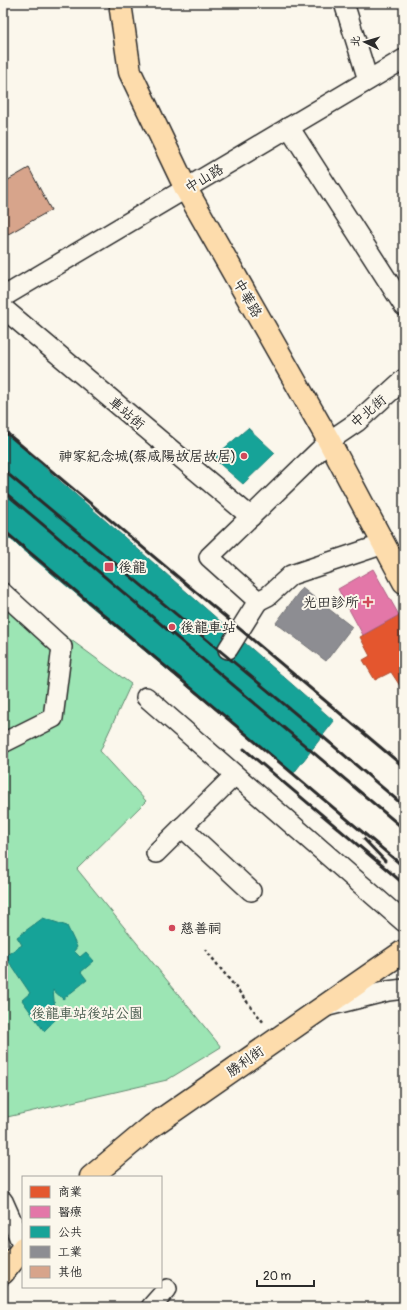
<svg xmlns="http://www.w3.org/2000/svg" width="407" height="1310" font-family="Pangolin,'LXGW WenKai TC',sans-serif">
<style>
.green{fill:#9ce5b4;stroke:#648870}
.shops{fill:#e4572e;stroke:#ac4a2d}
.health{fill:#e377a8;stroke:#ac6082}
.public{fill:#17a398;stroke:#1d7f77}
.industry{fill:#8d8d92;stroke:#707073}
.building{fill:#d7a48b;stroke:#2b2b2b}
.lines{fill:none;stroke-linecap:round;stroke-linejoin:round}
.minor-casing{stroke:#2b2b2b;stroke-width:22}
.major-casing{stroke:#2b2b2b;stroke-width:25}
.path{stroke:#2b2b2b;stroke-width:2.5;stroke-dasharray:3 3;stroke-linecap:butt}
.minor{stroke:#fbf7ec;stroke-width:19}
.major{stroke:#fddcac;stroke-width:22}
.rail{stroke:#2b2b2b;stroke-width:3}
.poi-dot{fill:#d1495b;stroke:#fbf7ec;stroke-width:1.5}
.labels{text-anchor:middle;stroke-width:4;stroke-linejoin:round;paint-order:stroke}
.street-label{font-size:14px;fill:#2b2b2b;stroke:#fbf7ec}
.poi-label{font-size:14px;fill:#2b2b2b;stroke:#fbf7ec;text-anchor:start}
.park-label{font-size:14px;fill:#475a4d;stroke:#fbf7ec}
</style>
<rect width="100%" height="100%" fill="#fbf7ec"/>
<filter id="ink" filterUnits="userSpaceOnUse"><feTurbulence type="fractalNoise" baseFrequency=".025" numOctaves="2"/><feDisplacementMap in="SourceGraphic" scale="8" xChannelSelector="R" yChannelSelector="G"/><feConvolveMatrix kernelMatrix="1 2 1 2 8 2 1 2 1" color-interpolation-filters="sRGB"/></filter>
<g filter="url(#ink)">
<polygon class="green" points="3,590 131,684 100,751 146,801 77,869 221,1047 167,1080 3,1118"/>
<polygon class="shops" points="399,615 404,623 404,692 391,672 375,680 363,660 370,656 360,637"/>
<polygon class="health" points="373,569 399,615 363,635 338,589"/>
<g class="public">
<polygon points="248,428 275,453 243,484 213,458"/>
<polygon points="3,431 334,721 293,774 3,533"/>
<polygon points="43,918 67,926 77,947 74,951 80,957 86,952 94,961 81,972 87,980 63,999 53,990 56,1019 44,1031 22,1000 30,993 5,956 22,945 17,937"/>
</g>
<polygon class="industry" points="302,588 352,627 326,661 276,623"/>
<polygon class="building" points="29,168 51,210 3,237 3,183"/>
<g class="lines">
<defs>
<g id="minor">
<polyline points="344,3 368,80"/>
<polyline points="289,127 404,306"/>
<polyline points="3,297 404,59"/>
<polyline points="3,308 251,517"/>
<polyline points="384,544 291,575 268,596 258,601 209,557 329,441 357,422 404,379"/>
<polyline points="3,593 62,647 53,718 3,743"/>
<polyline points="228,649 258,601"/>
<polyline points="146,697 404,922"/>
<polyline points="182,827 251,891"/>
<polyline points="156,853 235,775"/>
<polyline points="328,1006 388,991 404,989"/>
<polyline points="3,1201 23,1246"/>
<polyline points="151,1307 167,1289"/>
</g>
<g id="major">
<polyline points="121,3 121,10 130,72 186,189 329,441 404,582"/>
<polyline points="91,1177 152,1126 404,951"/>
<polyline points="3,1273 23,1248"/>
</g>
</defs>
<use href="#minor" class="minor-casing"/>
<use href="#major" class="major-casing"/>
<polyline class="path" points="205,949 264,1023"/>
<use href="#minor" class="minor"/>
<use href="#major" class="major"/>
<g class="rail">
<polyline points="3,430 404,767"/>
<polyline points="3,470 302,719 404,806"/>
<polyline points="3,491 404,829"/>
<polyline points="3,530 404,867"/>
<polyline points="244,749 404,884"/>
<polyline points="364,839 385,861"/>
</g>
</g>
</g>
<g class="poi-dot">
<circle cx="244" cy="456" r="4"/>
<rect x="104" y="562" width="10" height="10" rx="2"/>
<path d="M366 596h4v4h4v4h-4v4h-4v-4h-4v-4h4z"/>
<circle cx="172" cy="627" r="4"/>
<circle cx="172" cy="928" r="4"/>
</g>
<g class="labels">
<g class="street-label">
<text transform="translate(204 178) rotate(-31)" y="5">中山路</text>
<text transform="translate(248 298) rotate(60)" y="5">中華路</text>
<text transform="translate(368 411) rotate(-40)" y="5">中北街</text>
<text transform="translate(127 413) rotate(40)" y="5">車站街</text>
<text transform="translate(245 1061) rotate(-35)" y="5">勝利街</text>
</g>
<g class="poi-label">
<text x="236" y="461" text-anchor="end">神家紀念城(蔡咸陽故居故居)</text>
<text x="118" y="572">後龍</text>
<text x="359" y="607" text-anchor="end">光田診所</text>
<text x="180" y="632">後龍車站</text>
<text x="180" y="933">慈善祠</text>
</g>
<g class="park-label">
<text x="87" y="1018">後龍車站後站公園</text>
</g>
</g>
<rect width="407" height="1310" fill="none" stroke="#fbf7ec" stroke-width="16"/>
<rect x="8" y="8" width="391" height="1294" fill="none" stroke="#2b2b2b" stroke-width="1.5" filter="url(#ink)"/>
<rect x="22" y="1176" width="140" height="112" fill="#fbf7ec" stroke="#a8a59f"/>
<rect x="30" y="1186" width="20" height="12" fill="#e4572e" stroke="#a8a59f"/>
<text x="58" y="1196" font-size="12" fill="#2b2b2b">商業</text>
<rect x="30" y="1206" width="20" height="12" fill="#e377a8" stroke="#a8a59f"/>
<text x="58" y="1216" font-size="12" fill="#2b2b2b">醫療</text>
<rect x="30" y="1226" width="20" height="12" fill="#17a398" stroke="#a8a59f"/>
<text x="58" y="1236" font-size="12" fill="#2b2b2b">公共</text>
<rect x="30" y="1246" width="20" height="12" fill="#8d8d92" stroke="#a8a59f"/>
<text x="58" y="1256" font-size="12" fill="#2b2b2b">工業</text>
<rect x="30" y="1266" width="20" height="12" fill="#d7a48b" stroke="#a8a59f"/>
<text x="58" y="1276" font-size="12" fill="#2b2b2b">其他</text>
<g transform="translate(365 42) rotate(275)" stroke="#fbf7ec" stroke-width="3" paint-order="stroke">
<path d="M0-3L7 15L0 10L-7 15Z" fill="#2b2b2b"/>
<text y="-6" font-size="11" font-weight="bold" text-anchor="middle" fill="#2b2b2b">北</text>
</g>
<path d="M257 1280v6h57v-6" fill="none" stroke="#2b2b2b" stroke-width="2"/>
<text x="263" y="1280" font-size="12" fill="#2b2b2b" stroke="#fbf7ec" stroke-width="3" paint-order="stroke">20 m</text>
</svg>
